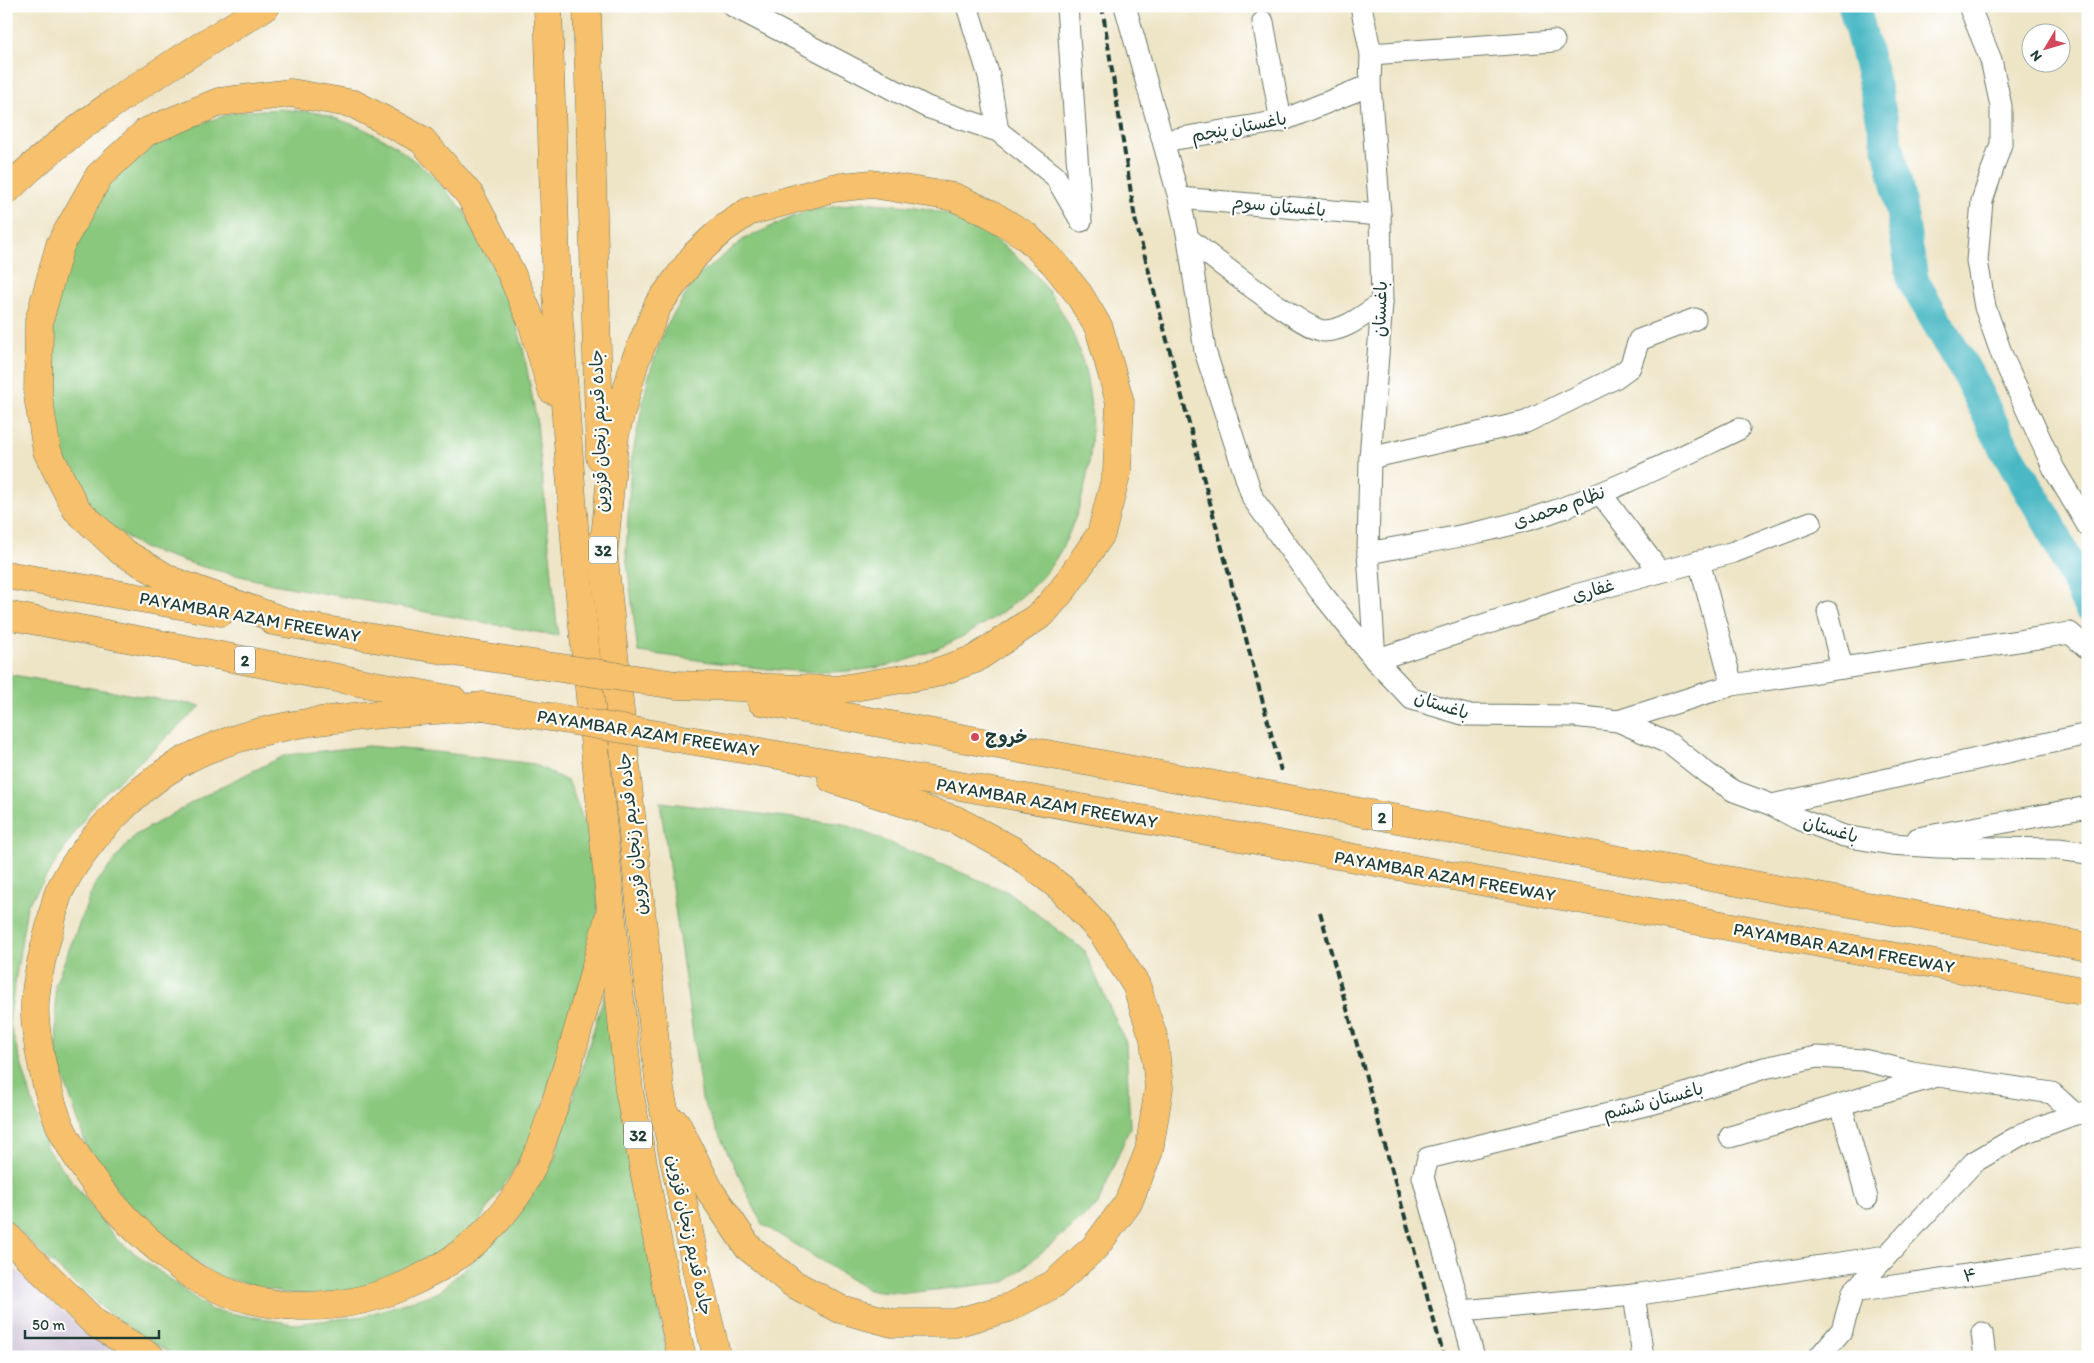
<svg xmlns="http://www.w3.org/2000/svg" width="2094" height="1363" font-family="Itim,'Playpen Sans Arabic',sans-serif">
<style>
.industrial{fill:#cbbfd4}
.green{fill:#8ac87e;stroke:#548259}
.lines{fill:none;stroke-linecap:round;stroke-linejoin:round}
.river{stroke:#4bb9c5;stroke-width:32}
.minor-casing{stroke:#677767;stroke-width:23}
.highway-casing{stroke:#677767;stroke-width:29}
.minor{stroke:#fff;stroke-width:21}
.highway{stroke:#f7c06c;stroke-width:28}
.rail{stroke:#1f3d34;stroke-width:4;stroke-dasharray:8 4;stroke-linecap:butt}
.highway-bridge-casing{stroke:#677767;stroke-width:29;stroke-linecap:butt}
.highway-bridge{stroke:#f7c06c;stroke-width:28}
.poi-dot{fill:#d1495b;stroke:#fff;stroke-width:2}
.labels{text-anchor:middle;stroke-width:4.5;stroke-linejoin:round;paint-order:stroke}
.shield{fill:#fff;stroke:#627771;stroke-width:1}
.shield-label{font-size:16px;font-weight:bold;fill:#1f3d34}
.street-label{font-size:18px;fill:#1f3d34;stroke:#fff}
.poi-label{font-size:18px;font-weight:bold;fill:#1f3d34;stroke:#fff;text-anchor:start}
</style>
<rect width="100%" height="100%" fill="#fff"/>
<filter id="ink" filterUnits="userSpaceOnUse"><feTurbulence type="fractalNoise" baseFrequency=".02" numOctaves="2"/><feDisplacementMap in="SourceGraphic" scale="10" xChannelSelector="R" yChannelSelector="G"/><feConvolveMatrix kernelMatrix="1 2 1 2 8 2 1 2 1" color-interpolation-filters="sRGB"/></filter>
<filter id="wash" filterUnits="userSpaceOnUse"><feTurbulence type="fractalNoise" baseFrequency=".0096" numOctaves="4" result="noise"/><feDisplacementMap in="SourceGraphic" scale="20" xChannelSelector="R" yChannelSelector="G"/><feGaussianBlur stdDeviation="1.12" result="paint"/><feColorMatrix in="noise" values="0 0 0 0 0 0 0 0 0 0 0 0 0 0 0 0 0 1.4 0 .05"/><feComposite in="paint" operator="in"/></filter>
<g filter="url(#wash)">
<rect width="100%" height="100%" fill="#eee4c6"/>
<polygon class="industrial" points="6,1261 69,1316 125,1357 6,1357"/>
<g class="green">
<polygon points="279,109 320,113 360,127 393,144 432,175 464,211 509,298 523,348 537,423 558,636 273,584 203,567 143,548 110,526 87,502 58,455 47,356 63,259 98,194 123,168 152,146 186,129 235,112"/>
<path d="M 863,202 C 892,205 925,205 952,216 C 1087,273 1126,426 1061,550 C 1033,603 947,652 890,665 C 815,683 715,661 638,652 L 626,554 L 631,462 L 648,378 L 665,328 L 696,278 L 744,239 L 806,211 Z"/>
<polygon points="6,674 201,706 95,802 27,906 9,1022 46,1147 117,1240 211,1310 294,1324 364,1316 439,1292 492,1244 554,1160 605,992 667,1357 176,1357 109,1314 41,1253 6,1217"/>
<polygon points="368,746 436,752 534,764 569,782 595,852 598,910 592,949 531,1143 475,1228 413,1272 339,1297 284,1293 217,1276 139,1221 87,1148 57,1057 55,985 94,886 134,836 216,789 286,755"/>
<polygon points="660,802 844,824 1008,892 1084,950 1126,1043 1130,1127 1097,1206 1006,1282 907,1293 868,1290 762,1224 702,1099"/>
</g>
<g class="lines">
<polyline class="river" points="1854,6 1873,79 1898,191 1913,281 1967,373 2004,447 2050,525 2088,605"/>
</g>
</g>
<g filter="url(#ink)">
<g class="lines">
<defs>
<g id="minor">
<polyline points="733,6 927,107 998,131 1055,176 1081,221"/>
<polyline points="967,6 989,76 998,131"/>
<polyline points="1067,6 1081,216"/>
<polyline points="1125,6 1179,198 1188,238 1205,351 1253,499 1320,591 1375,660 1572,596 1734,552 1811,522"/>
<polyline points="1361,6 1371,54 1370,85 1380,215 1382,303 1370,458 1368,553 1375,660 1412,699 1466,715 1574,716 1618,721 1670,744 1708,774 1734,791 1772,805 1796,818 1844,836 1891,844 1938,847 2058,849 2088,853"/>
<polyline points="1969,6 1991,60 2001,106 2001,144 1982,201 1977,261 1985,307 2003,358 2054,469 2088,526"/>
<polyline points="1263,22 1281,121"/>
<polyline points="1371,54 1554,41"/>
<polyline points="1164,141 1281,121 1370,85"/>
<polyline points="1179,198 1380,215"/>
<path d="M 1188,238 C 1206,253 1307,332 1324,331 C 1347,330 1363,315 1382,303"/>
<polyline points="1370,458 1526,422 1615,378 1630,367 1639,340 1695,319"/>
<polyline points="1601,494 1660,572"/>
<path d="M 1368,553 C 1425,542 1484,534 1540,516 C 1609,493 1674,460 1739,429"/>
<polyline points="1699,561 1732,685"/>
<polyline points="1828,612 1842,668"/>
<polyline points="1618,721 1732,685 2070,633 2088,649"/>
<polyline points="1772,805 2088,734"/>
<polyline points="1918,838 2088,807"/>
<polyline points="1841,1105 1867,1198"/>
<polyline points="1730,1137 1934,1077"/>
<polyline points="1853,1292 2088,1257"/>
<polyline points="1634,1295 1643,1357"/>
<polyline points="1462,1311 1634,1295 1886,1256"/>
<polyline points="1982,1333 1985,1357"/>
<polyline points="1474,1357 1423,1177 1428,1158 1670,1099 1764,1068 1817,1057 1863,1060 1912,1072 2052,1093 2075,1114"/>
<polyline points="1819,1357 1842,1330 1853,1292 1974,1162 2024,1133 2075,1114 2088,1112"/>
</g>
<g id="highway">
<polyline points="548,6 557,294 577,566 611,910 629,1090 666,1286 682,1357"/>
<polyline points="587,6 600,457"/>
<path d="M 6,191 C 82,116 176,62 266,6"/>
<polyline points="602,540 660,1090 699,1281 717,1357"/>
<polyline points="603,559 615,434 635,361 658,305 696,254 723,229 748,212 833,188 872,184 954,197 991,214 1025,235 1054,263 1078,293 1099,328 1120,402 1117,472 1101,534 1064,588 1042,614 975,659 932,674 836,690 676,685"/>
<polyline points="6,575 221,612"/>
<polyline points="6,615 453,700"/>
<polyline points="273,621 473,655"/>
<polyline points="292,624 172,581 121,551 76,509 47,451 38,396 39,321 60,245 99,176 146,132 219,102 291,93 354,104 422,140 470,195 511,273 532,322 552,390"/>
<polyline points="761,701 2088,947"/>
<path d="M 483,706 C 390,715 260,715 178,764 C 133,791 82,844 59,892 C 55,902 53,913 51,923 C 44,949 37,975 35,1002 C 33,1034 49,1105 64,1134 C 85,1174 115,1211 149,1241 C 165,1254 181,1270 200,1280 C 262,1313 337,1314 401,1287 C 446,1268 486,1239 514,1199 C 534,1171 544,1136 555,1104 C 577,1040 593,975 611,910"/>
<polyline points="689,740 949,784 2088,992"/>
<polyline points="676,1123 710,1191 748,1247 792,1283 840,1309 892,1323 955,1323 1008,1308 1054,1284 1095,1247 1128,1203 1149,1151 1159,1088 1154,1039 1136,985 1102,932 1061,888 1012,850 956,820 832,779"/>
<polyline points="6,1235 95,1323 151,1357"/>
</g>
</defs>
<use href="#minor" class="minor-casing"/>
<use href="#highway" class="highway-casing"/>
<use href="#minor" class="minor"/>
<use href="#highway" class="highway"/>
<g class="rail">
<polyline points="1102,6 1135,219 1281,771"/>
<polyline points="1320,912 1444,1357"/>
</g>
<defs>
<g id="highway-bridge">
<polyline points="473,655 676,685"/>
<polyline points="483,706 689,740"/>
</g>
</defs>
<use href="#highway-bridge" class="highway-bridge-casing"/>
<use href="#highway-bridge" class="highway-bridge"/>
</g>
</g>
<circle class="poi-dot" cx="975" cy="737" r="5"/>
<g class="labels">
<g class="shield">
<rect x="589" y="536.5" width="28" height="27" rx="4"/>
<rect x="235" y="646.5" width="20" height="27" rx="4"/>
<rect x="1372" y="803.5" width="20" height="27" rx="4"/>
<rect x="624" y="1121.5" width="28" height="27" rx="4"/>
</g>
<g class="shield-label">
<text x="603" y="556">32</text>
<text x="245" y="666">2</text>
<text x="1382" y="823">2</text>
<text x="638" y="1141">32</text>
</g>
<g class="street-label">
<text transform="translate(1239 127) rotate(-11)" y="6">باغستان پنجم</text>
<text transform="translate(1279 206) rotate(5)" y="6">باغستان سوم</text>
<text transform="translate(1380 309) rotate(-88)" y="6">باغستان</text>
<text transform="translate(599 431) rotate(-92)" y="6">جاده قدیم زنجان قزوین</text>
<text transform="translate(1559 507) rotate(-19)" y="6">نظام محمدی</text>
<text transform="translate(1593 590) rotate(-16)" y="6">غفاری</text>
<text transform="translate(250 617) rotate(10)" y="6">PAYAMBAR AZAM FREEWAY</text>
<text transform="translate(1442 705) rotate(18)" y="6">باغستان</text>
<text transform="translate(648 733) rotate(9)" y="6">PAYAMBAR AZAM FREEWAY</text>
<text transform="translate(1047 803) rotate(10)" y="6">PAYAMBAR AZAM FREEWAY</text>
<text transform="translate(1831 829) rotate(17)" y="6">باغستان</text>
<text transform="translate(632 834) rotate(-96)" y="6">جاده قدیم زنجان قزوین</text>
<text transform="translate(1445 876) rotate(10)" y="6">PAYAMBAR AZAM FREEWAY</text>
<text transform="translate(1844 948) rotate(10)" y="6">PAYAMBAR AZAM FREEWAY</text>
<text transform="translate(1653 1101) rotate(-15)" y="6">باغستان ششم</text>
<text transform="translate(690 1235) rotate(78)" y="6">جاده قدیم زنجان قزوین</text>
<text transform="translate(1970 1275) rotate(-9)" y="6">۴</text>
</g>
<g class="poi-label">
<text x="985" y="743">خروج</text>
</g>
</g>
<rect width="2094" height="1363" fill="none" stroke="#fff" stroke-width="25"/>
<g transform="translate(2046 48) rotate(232)"><circle r="24" fill="#ffffff" stroke="#a5b1ae"/>
<path d="M0-4L9 19L0 12L-9 19Z" fill="#d1495b"/>
<text y="-8" font-size="14" font-weight="bold" text-anchor="middle" fill="#1f3d34">N</text>
</g>
<path d="M25 1330v8h134v-8" fill="none" stroke="#1f3d34" stroke-width="2.5"/>
<text x="32" y="1330" font-size="15" fill="#1f3d34" stroke="#ffffff" stroke-width="4" paint-order="stroke">50 m</text>
</svg>
